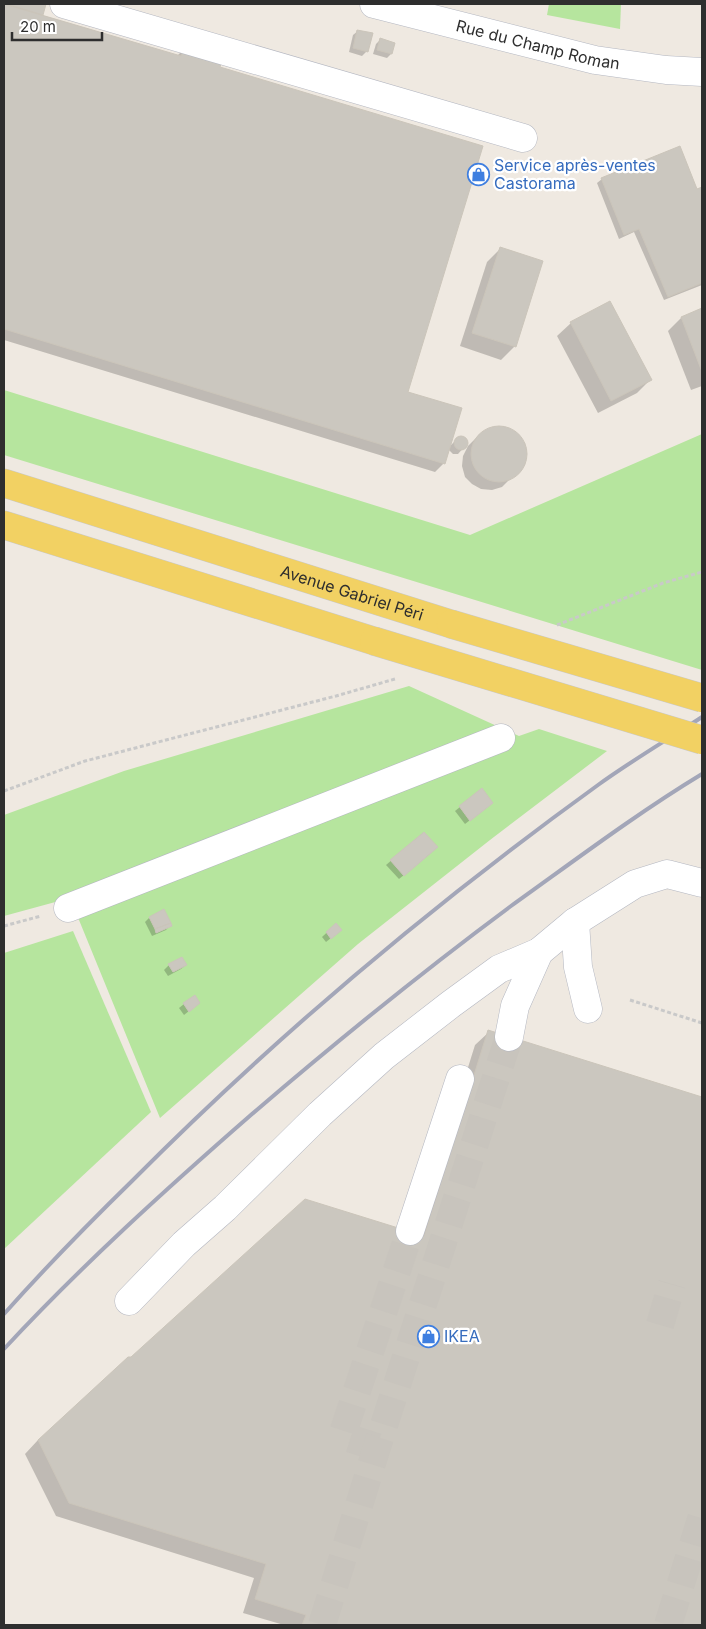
<svg xmlns="http://www.w3.org/2000/svg" width="706" height="1629" font-family="Inter,sans-serif">
<style>
.green{fill:#b6e59e}
.shadow{fill:#0003}
.building{fill:#cbc7bf;stroke:#cbc5ba}
.lines{fill:none;stroke-linecap:round;stroke-linejoin:round}
.minor-tunnel{stroke:#c8c4bd;stroke-width:28;stroke-dasharray:28 14;stroke-linecap:butt}
.minor-casing{stroke:#b4b7c1;stroke-width:29}
.major-casing{stroke:#c9c9c9;stroke-width:29}
.path{stroke:#c9c9c9;stroke-width:3;stroke-dasharray:4 2.5;stroke-linecap:butt}
.minor{stroke:#fff;stroke-width:28}
.major{stroke:#f2d163;stroke-width:28}
.rail{stroke:#a3a6b8;stroke-width:4}
.major-bridge-casing{stroke:#c9c9c9;stroke-width:29;stroke-linecap:butt}
.major-bridge{stroke:#f2d163;stroke-width:28}
.labels{text-anchor:middle;stroke-width:4.5;stroke-linejoin:round;paint-order:stroke}
.street-label{font-size:16px;fill:#2e2e2e;stroke:#fff}
.shop-label{font-size:16px;fill:#366cbe;stroke:#fff;text-anchor:start}
</style>
<rect width="100%" height="100%" fill="#efe9e1"/>
<g class="green">
<polygon points="549,4 621,4 620,29 547,15"/>
<polygon points="4,390 470,535 702,434 702,670 4,455"/>
<polygon points="409,686 519,736 539,729 607,751 490,840 358,944 160,1118 70,898 4,916 4,815 124,771"/>
<polygon points="73,931 151,1112 4,1249 4,953"/>
</g>
<g class="shadow">
<polygon points="4,4 45,4 41,15 177,56 185,48 218,68 406,393 449,447 458,438 463,438 466,441 466,445 458,454 453,454 448,449 444,463 435,472 4,340"/>
<polygon points="358,31 367,51 362,56 349,52 353,35"/>
<polygon points="380,40 391,54 387,58 373,54 376,44"/>
<polygon points="602,179 696,191 702,188 702,285 664,300 634,232 619,239 597,183"/>
<polygon points="500,249 515,346 501,360 460,346 487,262"/>
<polygon points="702,309 702,386 691,390 668,331 681,318"/>
<polygon points="571,323 650,380 637,393 598,413 557,336"/>
<polygon points="491,428 507,428 516,433 522,441 525,451 524,461 519,470 502,487 492,490 481,489 472,484 465,477 462,466 463,456 468,446 478,436"/>
<polygon points="460,807 487,807 465,824 455,811"/>
<polygon points="423,833 432,852 399,879 386,865"/>
<polygon points="149,918 170,925 166,930 152,936 145,922"/>
<polygon points="335,925 336,934 326,942 322,937"/>
<polygon points="182,959 186,965 181,969 168,976 164,970 169,965"/>
<polygon points="194,996 194,1007 184,1015 179,1008"/>
<polygon points="489,1032 702,1098 702,1625 284,1625 243,1613 254,1578 56,1516 25,1454 38,1440 416,1234 475,1045"/>
</g>
<g class="building">
<polygon points="4,4 181,56 184,46 223,58 220,67 483,146 408,392 462,408 445,464 4,329"/>
<polygon points="7,4 46,4 43,15"/>
<polygon points="357,30 373,33 368,52 353,48"/>
<polygon points="380,38 395,43 392,54 377,50"/>
<polygon points="680,146 697,189 702,187 702,283 668,297 639,229 624,235 601,178"/>
<polygon points="500,247 543,261 516,347 472,333"/>
<polygon points="610,301 652,380 611,401 570,322"/>
<polygon points="702,308 702,372 681,317"/>
<circle cx="499" cy="454" r="28"/>
<circle cx="461" cy="443" r="7"/>
<polygon points="482,788 493,803 470,821 459,806"/>
<polygon points="424,832 438,847 404,876 390,860"/>
<polygon points="164,909 171,923 155,929 149,917"/>
<polygon points="171,923 172,926 156,933 155,929"/>
<polygon points="336,923 342,930 331,939 326,932"/>
<polygon points="182,957 187,965 173,972 168,964"/>
<polygon points="195,995 200,1003 189,1012 183,1003"/>
<polygon points="488,1030 702,1097 702,1625 302,1625 306,1615 255,1599 266,1564 69,1503 38,1440 128,1357 131,1357 305,1199 424,1236"/>
</g>
<g class="lines">
<g class="minor-tunnel">
<polyline points="660,1325 672,1284"/>
<polyline points="377,1447 342,1436 410,1231"/>
<polyline points="322,1625 377,1447 509,1037"/>
<polyline points="668,1625 702,1516"/>
</g>
<defs>
<g id="minor">
<polyline points="64,4 523,138"/>
<path id="s1" d="M 374,4 L 595,60 L 666,70 L 702,72"/>
<polyline points="68,908 501,738"/>
<polyline points="575,922 578,967 588,1009"/>
<polyline points="509,1037 515,1006 539,952 575,922 635,884 667,874 702,883"/>
<polyline points="410,1231 460,1079"/>
<polyline points="129,1301 184,1244 225,1208 320,1114 384,1056 451,1004 499,969 539,952"/>
</g>
<g id="major">
<path id="s2" d="M 4,483 L 451,624"/>
<polyline points="4,525 374,641"/>
</g>
</defs>
<use href="#minor" class="minor-casing"/>
<use href="#major" class="major-casing"/>
<g class="path">
<polyline points="557,625 663,583 702,572"/>
<polyline points="4,791 85,761 336,696 395,679"/>
<polyline points="4,926 41,916"/>
<polyline points="630,1000 702,1023"/>
</g>
<use href="#minor" class="minor"/>
<use href="#major" class="major"/>
<g class="rail">
<path d="M 4,1314 C 45,1268 88,1224 132,1181 C 276,1036 432,905 598,785 C 631,761 667,740 702,717"/>
<path d="M 4,1349 C 81,1266 166,1189 252,1114 C 336,1042 422,972 511,906 C 574,861 636,814 702,774"/>
</g>
<defs>
<g id="major-bridge">
<polyline points="451,624 702,698"/>
<polyline points="374,641 702,740"/>
</g>
</defs>
<use href="#major-bridge" class="major-bridge-casing"/>
<use href="#major-bridge" class="major-bridge"/>
</g>
<defs>
<symbol id="shop-ring" viewBox="-11 -11 22 22"><circle r="9.5" fill="#fff" stroke="#3f7fe0" stroke-width="1.5"/><path d="M-5-2.5h2.3a2.7 3.5 0 0 1 5.4 0H5L5.5 6h-11ZM-1.5-2.5h3a1.5 2.3 0 0 0-3 0Z" fill="#3f7fe0"/></symbol>
</defs>
<g fill-rule="evenodd">
<use href="#shop-ring" x="466" y="162" width="25" height="25"/>
<use href="#shop-ring" x="416" y="1324" width="25" height="25"/>
</g>
<g class="labels">
<g class="street-label">
<text dy="6" stroke="none"><textPath href="#s1" startOffset="169">Rue du Champ Roman</textPath></text>
<text dy="6" stroke="none"><textPath href="#s2" startOffset="365">Avenue Gabriel Péri</textPath></text>
</g>
<g class="shop-label">
<text x="494" y="171">Service après-ventes<tspan x="494" dy="18">Castorama</tspan></text>
<text x="444" y="1342">IKEA</text>
</g>
</g>
<rect width="706" height="1629" fill="none" stroke="#2e2e2e" stroke-width="10"/>
<path d="M12 32v8h90v-8" fill="none" stroke="#2e2e2e" stroke-width="2.5"/>
<text x="20" y="32" font-size="15" fill="#2e2e2e" stroke="#ffffff" stroke-width="4" paint-order="stroke">20 m</text>
</svg>
